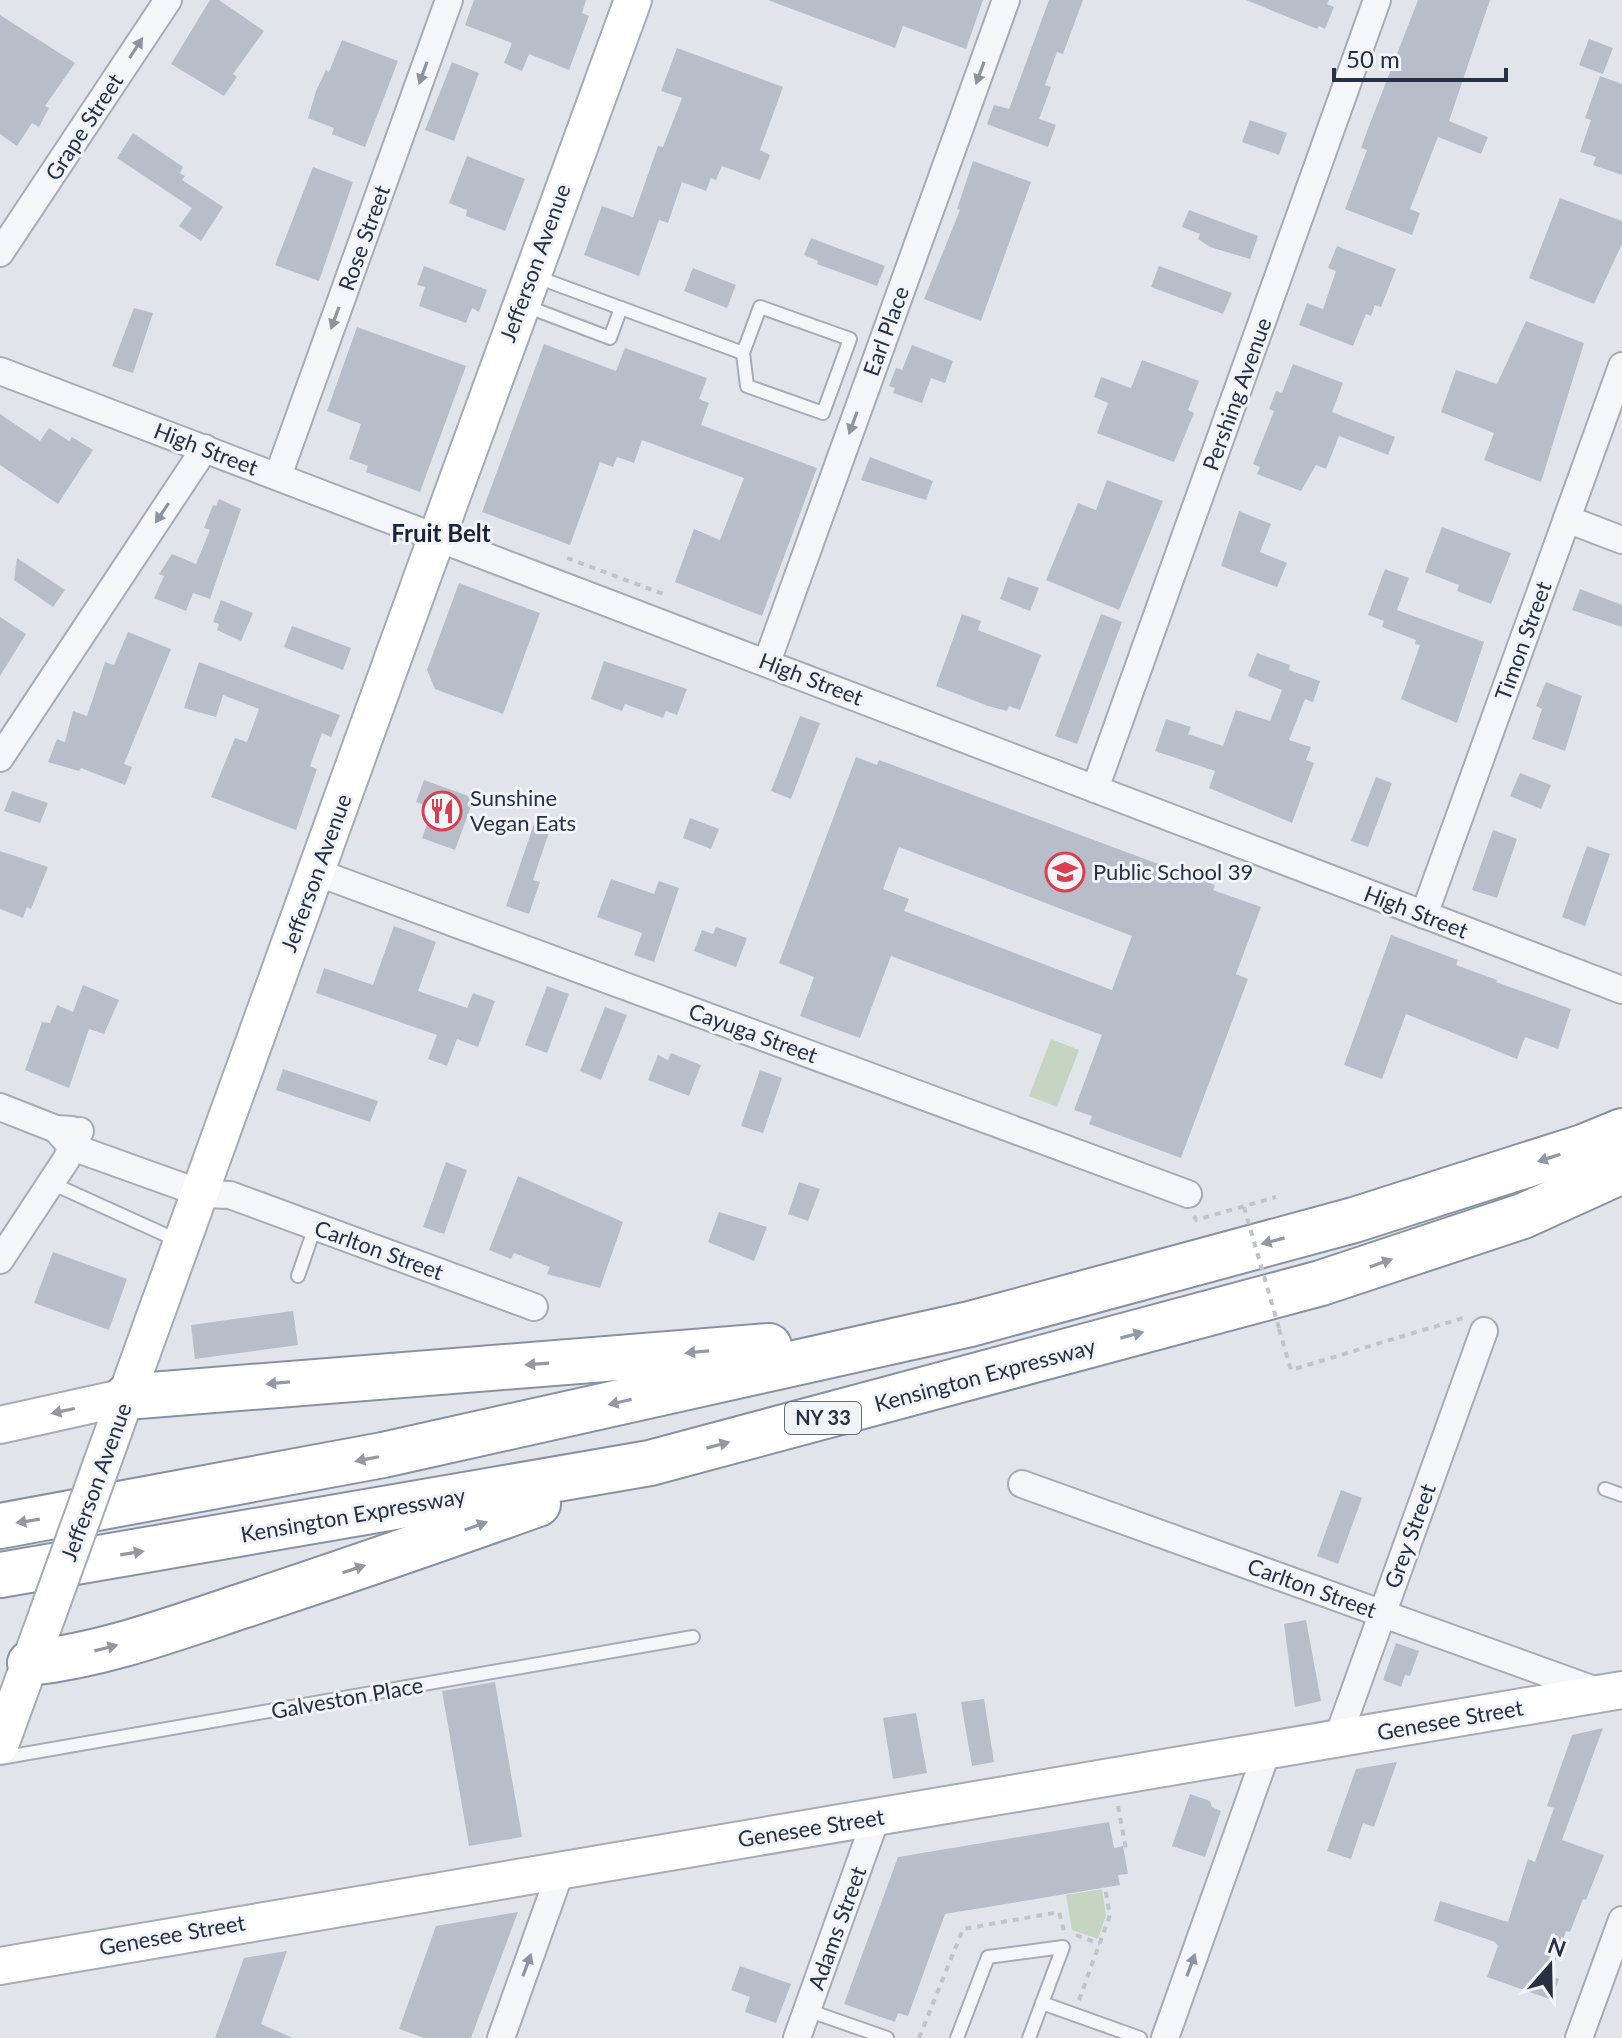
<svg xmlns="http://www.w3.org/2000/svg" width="1622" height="2038" font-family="Lato,sans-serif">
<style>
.green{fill:#c6d5c2}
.building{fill:#b8bec9;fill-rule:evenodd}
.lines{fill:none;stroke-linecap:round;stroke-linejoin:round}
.lane-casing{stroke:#a6abb6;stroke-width:16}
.street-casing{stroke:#a6abb6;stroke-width:30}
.secondary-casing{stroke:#a6abb6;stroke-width:40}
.highway-casing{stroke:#8891a3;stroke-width:48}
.path{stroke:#c0c3ca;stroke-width:4;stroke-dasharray:6 6;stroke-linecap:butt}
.lane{stroke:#f5f6f9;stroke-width:12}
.street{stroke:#f5f6f9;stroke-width:26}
.secondary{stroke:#fff;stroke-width:36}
.highway{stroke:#fff;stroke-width:44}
.secondary-bridge-casing{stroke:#a6abb6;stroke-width:40;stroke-linecap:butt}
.path-bridge{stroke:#c0c3ca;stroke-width:4;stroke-dasharray:6 6;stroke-linecap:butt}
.secondary-bridge{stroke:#fff;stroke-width:36}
.oneway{fill:#8e949e}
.oneway2{fill:#9498a2}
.labels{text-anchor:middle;stroke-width:6;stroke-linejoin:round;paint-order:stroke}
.shield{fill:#f1f4f8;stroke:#646c7a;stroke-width:2}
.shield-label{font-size:20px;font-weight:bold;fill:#283144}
.street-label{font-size:22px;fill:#283144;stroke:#f1f4f8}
.poi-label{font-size:22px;fill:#283144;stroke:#f1f4f8;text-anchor:start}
.neighbourhood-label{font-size:24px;font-weight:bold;fill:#1a2235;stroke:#f1f4f8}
</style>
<rect width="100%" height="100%" fill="#e1e5eb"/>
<g class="green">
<polygon points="1051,1039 1079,1050 1057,1107 1029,1096"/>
<polygon points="1102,1889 1106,1915 1098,1939 1072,1930 1066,1895"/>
</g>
<g class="building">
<polygon points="210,0 219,0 264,31 233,74 237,77 224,96 171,64"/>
<polygon points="474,0 586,0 582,13 589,16 569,70 529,54 522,71 504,63 512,43 465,25"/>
<polygon points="768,0 983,0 966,49 903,26 895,48"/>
<polygon points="1049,0 1083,0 1063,54 1057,52 1045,85 1051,87 1039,119 1056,125 1048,147 987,124 994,105 1009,109"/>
<polygon points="1246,0 1329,0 1327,4 1334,7 1325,29 1319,26 1317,29"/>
<polygon points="1418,0 1490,0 1449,121 1488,137 1481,154 1438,137 1410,209 1420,213 1412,235 1345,209 1367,150 1361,148 1369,126"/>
<polygon points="0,15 75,63 45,106 49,108 39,127 32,123 17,146 0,134"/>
<polygon points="1589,39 1613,48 1603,74 1579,65"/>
<polygon points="342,40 398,61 365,147 332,134 334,128 308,118 316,91 326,70 329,72"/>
<polygon points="677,48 783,87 760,150 770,155 760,180 722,166 716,180 711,178 706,191 682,182 668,223 659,220 639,276 584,255 602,206 633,217 658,146 663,147 682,98 661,91"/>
<polygon points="452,62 479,73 454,141 425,130"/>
<polygon points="1600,76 1622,84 1622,175 1593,165 1596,157 1580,152 1591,120 1585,118"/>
<polygon points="1250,120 1287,133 1279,155 1242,142"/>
<polygon points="133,133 183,167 180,173 185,176 182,180 223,207 201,241 179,226 192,208 117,158"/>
<polygon points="467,156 525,179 505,231 466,216 467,210 449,203"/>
<polygon points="973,161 1031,182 981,321 924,299 960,210 957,209"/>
<polygon points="313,167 353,182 319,281 275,265"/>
<polygon points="1560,198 1622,221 1622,244 1594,304 1529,278"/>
<polygon points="1189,210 1258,236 1250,259 1210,247 1198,239 1200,234 1182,227"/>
<polygon points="811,238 885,266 877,286 817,264 818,261 804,255"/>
<polygon points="1337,246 1396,269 1381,307 1375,305 1371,316 1366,314 1353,346 1299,325 1307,303 1323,309 1336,271 1328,268"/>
<polygon points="424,266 487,290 479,312 472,308 466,323 419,306 425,287 417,285"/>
<polygon points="1159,266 1232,293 1223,314 1151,287"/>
<polygon points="693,268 736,285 727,308 684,291"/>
<polygon points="134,308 153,313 133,373 112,366"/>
<polygon points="1526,321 1584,343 1541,482 1484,460 1494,433 1441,412 1456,370 1497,384"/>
<polygon points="357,327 466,366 420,492 366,472 368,466 349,459 361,424 327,411"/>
<polygon points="544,344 616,371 625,348 707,378 699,399 709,403 701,425 817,468 762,616 675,582 694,529 720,540 744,478 642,440 634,463 617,457 613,467 600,462 570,545 482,512"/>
<polygon points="912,345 953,361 945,383 931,378 922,403 893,393 895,388 889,386 896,368 902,370"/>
<polygon points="1142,360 1199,381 1188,410 1194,413 1174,462 1097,433 1108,403 1094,397 1101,377 1131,388"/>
<polygon points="1293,364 1343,383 1332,412 1395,437 1388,455 1339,436 1326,469 1316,465 1301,491 1257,474 1260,467 1253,464 1274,411 1269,409 1276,391 1282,393"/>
<polygon points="0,414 40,441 49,428 69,441 72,437 93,450 58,504 0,465"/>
<polygon points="870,457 933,481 926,500 861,480"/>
<polygon points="1107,480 1163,501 1119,610 1046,580 1078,503 1096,510"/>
<polygon points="219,499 241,509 210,599 193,593 186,611 154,598 164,576 159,574 172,554 196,564 210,530 204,528 213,505 216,506"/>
<polygon points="1239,511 1271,524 1260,552 1287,563 1277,587 1221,566"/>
<polygon points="1442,527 1511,553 1491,604 1457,591 1459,585 1425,572"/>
<polygon points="17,558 65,590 53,607 14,580"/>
<polygon points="1385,569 1409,578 1397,610 1484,642 1457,723 1401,699 1420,645 1415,644 1416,640 1382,627 1384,621 1368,615"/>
<polygon points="1008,577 1039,588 1030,611 1000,599"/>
<polygon points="459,583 540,613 503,714 435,689 427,670"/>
<polygon points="1580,589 1622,605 1622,627 1572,610"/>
<polygon points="221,600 253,613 241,641 217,630 219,624 213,622"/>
<polygon points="962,614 981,621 978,630 1041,655 1020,710 1009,706 1007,711 988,706 936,686"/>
<polygon points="1101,614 1122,622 1077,744 1055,736"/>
<polygon points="0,617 26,634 0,676"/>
<polygon points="292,626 351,648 343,670 284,647"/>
<polygon points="128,632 171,649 124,764 132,767 125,785 81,768 79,771 48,762 57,739 65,742 73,711 87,716 105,662 114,665"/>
<polygon points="1257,653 1290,665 1289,670 1320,681 1313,702 1305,699 1289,740 1311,747 1306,760 1314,763 1292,823 1209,788 1215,771 1155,751 1166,719 1191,727 1188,734 1223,746 1236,710 1270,721 1282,690 1248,676"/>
<polygon points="604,661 687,689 677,715 666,711 663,718 625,704 622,711 591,699"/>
<polygon points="199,662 340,715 331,737 322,733 310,766 317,769 296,830 211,797 235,738 247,742 259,709 223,695 216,717 184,708"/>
<polygon points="1546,682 1582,696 1565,751 1532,739 1542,709 1536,706"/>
<polygon points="800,716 820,723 791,799 771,791"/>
<path d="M 856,757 L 877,765 L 879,760 L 1215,885 L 1213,890 L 1261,907 L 1236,974 L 1248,979 L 1181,1158 L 1089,1124 L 1092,1116 L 1074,1110 L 1102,1035 L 891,956 L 860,1038 L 800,1016 L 814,977 L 779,963 ZM 899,847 L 1132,936 L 1112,990 L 904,911 L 909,899 L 883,889 Z"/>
<polygon points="1520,773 1551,785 1541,809 1510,796"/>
<polygon points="1376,777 1392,783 1368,847 1351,841"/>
<polygon points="424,780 474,798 455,850 422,838 433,808 416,802"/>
<polygon points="12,791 48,803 40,823 4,811"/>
<polygon points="690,818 719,829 711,849 683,838"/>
<polygon points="534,824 550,829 533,880 540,882 529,914 506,906"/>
<polygon points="1493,830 1517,839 1497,898 1472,890"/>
<polygon points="1587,846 1610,854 1585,926 1562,917"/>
<polygon points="0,851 48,867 31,909 27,907 23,918 0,909"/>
<polygon points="611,879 654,894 659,881 679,888 654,962 634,955 642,933 597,917"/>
<polygon points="394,926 436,942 418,991 467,1008 473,993 495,1001 478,1047 457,1039 447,1066 428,1059 437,1035 316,993 324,968 373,985"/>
<polygon points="716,927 747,938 736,967 694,951 702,930 713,934"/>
<polygon points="1391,935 1458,960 1456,965 1497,980 1496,982 1571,1009 1558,1049 1525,1037 1517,1059 1406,1014 1382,1079 1344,1065"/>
<polygon points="83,985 119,1000 104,1034 89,1029 69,1088 25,1070 42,1022 50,1023 57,1005 73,1012"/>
<polygon points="547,986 569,994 547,1053 525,1045"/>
<polygon points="605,1007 627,1015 601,1080 580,1071"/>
<polygon points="671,1053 701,1065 689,1096 648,1080 658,1055 668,1060"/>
<polygon points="283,1069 378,1101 370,1122 276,1090"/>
<polygon points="760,1070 782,1078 763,1133 741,1126"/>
<polygon points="446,1162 467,1170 444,1234 423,1227"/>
<polygon points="518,1176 623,1222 600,1288 547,1274 550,1267 514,1253 511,1259 489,1250"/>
<polygon points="799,1182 820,1189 808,1221 788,1214"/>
<polygon points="719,1212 767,1227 754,1261 708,1242"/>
<polygon points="53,1252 127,1279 109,1330 34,1303"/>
<polygon points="293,1311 298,1345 195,1359 191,1325"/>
<polygon points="1341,1490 1362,1498 1338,1564 1317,1556"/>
<polygon points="1306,1620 1321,1701 1295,1707 1284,1624"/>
<polygon points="1396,1643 1419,1651 1410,1676 1405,1675 1401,1687 1383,1680"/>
<polygon points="495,1682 522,1837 469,1846 442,1691"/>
<polygon points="984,1699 994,1762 972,1766 961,1702"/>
<polygon points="916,1713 927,1773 893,1779 883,1718"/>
<polygon points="1603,1728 1562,1840 1604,1855 1586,1900 1583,1899 1570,1932 1566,1931 1550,1976 1559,1979 1552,2000 1487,1977 1498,1946 1495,1942 1434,1921 1440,1901 1508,1922 1528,1859 1535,1862 1554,1808 1547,1806 1572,1735"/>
<polygon points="1397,1762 1374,1827 1363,1823 1351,1859 1327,1851 1356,1769"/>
<polygon points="1190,1794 1210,1801 1212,1807 1221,1811 1205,1857 1172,1846"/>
<polygon points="1109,1822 1114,1848 1123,1846 1128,1874 1118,1875 1120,1885 945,1914 908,2016 898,2013 895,2022 844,2004 898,1857"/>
<polygon points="518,1912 471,2038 424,2038 399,2029 436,1926"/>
<polygon points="287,1951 261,2024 293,2038 215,2038 244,1958"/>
<polygon points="740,1966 791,1984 776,2023 745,2012 750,1997 731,1990"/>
</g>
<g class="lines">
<defs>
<g id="lane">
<polyline points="534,276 743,353 760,307 850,339 823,413 747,386 743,353"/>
<polyline points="523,305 610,338 621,308"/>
<polyline points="51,1183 179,1241"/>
<polyline points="298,1276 315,1227"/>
<polyline points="1605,1489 1622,1495"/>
<polyline points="0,1758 693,1637"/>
<polyline points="1042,2003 1140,2038"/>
<polyline points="807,2010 887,2038"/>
<polyline points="957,2038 988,1957 1063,1947 1029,2038"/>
</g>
<g id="street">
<polyline points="0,253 168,0"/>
<polyline points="0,371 1622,990"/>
<polyline points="278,476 449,0"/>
<polyline points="1567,519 1622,540"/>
<polyline points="767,662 1006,0"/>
<polyline points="0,758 205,448"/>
<polyline points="1095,789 1377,0"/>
<polyline points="316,872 1188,1194"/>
<polyline points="1424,915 1622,366"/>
<polyline points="0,1107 56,1129 72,1130"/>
<polyline points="56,1129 72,1147 203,1194 230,1195 534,1307"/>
<polyline points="0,1260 66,1160 80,1131"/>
<polyline points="1022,1484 1600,1692"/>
<polyline points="1337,1740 1484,1331"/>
<polyline points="501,2038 562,1867"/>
<polyline points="797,2038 876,1818"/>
<polyline points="1165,2038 1267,1751"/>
<polyline points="1579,2038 1622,1920"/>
</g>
<g id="secondary">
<polyline points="0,1425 126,1397"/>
<path d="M 102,1463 C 281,977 452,486 633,0"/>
<polyline points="0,1745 48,1613"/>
<polyline points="0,1966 1622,1690"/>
</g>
<g id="highway">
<polyline points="126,1397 769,1346"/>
<polyline points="0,1526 383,1455 970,1324 1354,1220 1583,1147 1622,1131"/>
<polyline points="0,1575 650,1463 1321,1283 1523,1216 1622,1171"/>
<path d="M 30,1663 C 103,1655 173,1629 242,1606 C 341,1573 440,1539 538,1504"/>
</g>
</defs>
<use href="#lane" class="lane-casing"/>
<use href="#street" class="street-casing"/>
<use href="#secondary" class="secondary-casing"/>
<use href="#highway" class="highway-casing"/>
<g class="path">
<polyline points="567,558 666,595"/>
<polyline points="1194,1216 1196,1220 1276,1197"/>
<polyline points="1279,1329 1291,1370 1463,1318"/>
<polyline points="1118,1806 1126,1849"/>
<polyline points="1076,1935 1100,1944"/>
<polyline points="1079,2000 1110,1915 1105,1888"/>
<polyline points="919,2038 963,1929 1059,1912 1064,1931"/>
</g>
<use href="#lane" class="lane"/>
<use href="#street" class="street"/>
<use href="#secondary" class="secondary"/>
<use href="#highway" class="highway"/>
<defs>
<polyline id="secondary-bridge" points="48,1613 102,1463"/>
</defs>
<use href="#secondary-bridge" class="secondary-bridge-casing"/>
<polyline class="path-bridge" points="1244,1207 1279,1328"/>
<use href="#secondary-bridge" class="secondary-bridge"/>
</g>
<defs><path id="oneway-solid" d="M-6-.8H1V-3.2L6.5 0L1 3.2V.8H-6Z" transform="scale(2)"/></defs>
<g class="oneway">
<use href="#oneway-solid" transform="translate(136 48) rotate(-57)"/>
<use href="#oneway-solid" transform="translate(423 73) rotate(110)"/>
<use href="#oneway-solid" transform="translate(980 73) rotate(110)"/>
<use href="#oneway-solid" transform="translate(335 318) rotate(110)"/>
<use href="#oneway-solid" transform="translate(853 423) rotate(110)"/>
<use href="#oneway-solid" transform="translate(162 513) rotate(124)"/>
<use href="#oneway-solid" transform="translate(527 1965) rotate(-70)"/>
<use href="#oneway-solid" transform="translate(1191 1965) rotate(-70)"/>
</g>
<g class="oneway2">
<use href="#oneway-solid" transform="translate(1549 1158) rotate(162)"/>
<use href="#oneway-solid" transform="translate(1273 1241) rotate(165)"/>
<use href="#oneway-solid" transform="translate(1381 1263) rotate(-19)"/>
<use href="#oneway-solid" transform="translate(1132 1335) rotate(-15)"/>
<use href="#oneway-solid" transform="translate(697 1352) rotate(175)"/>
<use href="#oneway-solid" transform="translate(537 1364) rotate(176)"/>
<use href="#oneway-solid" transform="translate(278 1383) rotate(175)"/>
<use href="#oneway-solid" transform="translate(620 1402) rotate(167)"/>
<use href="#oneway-solid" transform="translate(63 1411) rotate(168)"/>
<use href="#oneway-solid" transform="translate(718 1445) rotate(-15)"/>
<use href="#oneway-solid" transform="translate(367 1459) rotate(169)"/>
<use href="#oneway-solid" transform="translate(28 1521) rotate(171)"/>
<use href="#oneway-solid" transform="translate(476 1526) rotate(-20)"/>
<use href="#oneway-solid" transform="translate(132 1553) rotate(-9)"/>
<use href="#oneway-solid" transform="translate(354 1569) rotate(-18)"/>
<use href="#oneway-solid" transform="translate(106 1648) rotate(-14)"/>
</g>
<defs>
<symbol id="restaurant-ring" viewBox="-11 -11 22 22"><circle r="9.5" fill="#f1f4f8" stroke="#d83f50" stroke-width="1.5"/><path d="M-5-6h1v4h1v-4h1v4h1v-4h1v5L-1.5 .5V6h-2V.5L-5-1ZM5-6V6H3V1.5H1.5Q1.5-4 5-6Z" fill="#d83f50"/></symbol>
<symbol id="school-ring" viewBox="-11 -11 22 22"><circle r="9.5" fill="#f1f4f8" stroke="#d83f50" stroke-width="1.5"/><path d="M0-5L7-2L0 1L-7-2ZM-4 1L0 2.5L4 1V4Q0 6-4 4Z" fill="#d83f50"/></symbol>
</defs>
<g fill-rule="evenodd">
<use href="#restaurant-ring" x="420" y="789" width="44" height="44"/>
<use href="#school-ring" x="1043" y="850" width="44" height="44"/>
</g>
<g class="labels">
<rect class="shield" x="785" y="1402" width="76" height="32" rx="6"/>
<g class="shield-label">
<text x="823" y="1425">NY 33</text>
</g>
<g class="street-label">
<text transform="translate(84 127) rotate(-57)" y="8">Grape Street</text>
<text transform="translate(364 238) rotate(-70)" y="8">Rose Street</text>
<text transform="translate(535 263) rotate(-70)" y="8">Jefferson Avenue</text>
<text transform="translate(886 331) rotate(-70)" y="8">Earl Place</text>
<text transform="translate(1237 394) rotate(-70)" y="8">Pershing Avenue</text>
<text transform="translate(206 449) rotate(21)" y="8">High Street</text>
<text transform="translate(1523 641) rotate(-70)" y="8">Timon Street</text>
<text transform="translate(811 679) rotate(21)" y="8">High Street</text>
<text transform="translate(316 873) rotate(-70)" y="8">Jefferson Avenue</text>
<text transform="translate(1416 912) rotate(21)" y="8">High Street</text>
<text transform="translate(753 1033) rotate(20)" y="8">Cayuga Street</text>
<text transform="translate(379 1250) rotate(20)" y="8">Carlton Street</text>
<text transform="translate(985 1375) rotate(-15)" y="8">Kensington Expressway</text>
<text transform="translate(96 1482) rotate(-70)" y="8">Jefferson Avenue</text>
<text transform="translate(353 1515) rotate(-10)" y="8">Kensington Expressway</text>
<text transform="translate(1410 1536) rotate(-70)" y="8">Grey Street</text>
<text transform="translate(1312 1588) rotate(20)" y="8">Carlton Street</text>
<text transform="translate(347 1698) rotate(-10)" y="8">Galveston Place</text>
<text transform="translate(1450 1720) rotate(-10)" y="8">Genesee Street</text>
<text transform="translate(811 1828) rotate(-9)" y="8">Genesee Street</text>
<text transform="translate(837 1928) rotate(-70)" y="8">Adams Street</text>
<text transform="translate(172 1935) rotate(-10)" y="8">Genesee Street</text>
</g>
<g class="poi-label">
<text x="470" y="806">Sunshine<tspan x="470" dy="25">Vegan Eats</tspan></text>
<text x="1093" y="880">Public School 39</text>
</g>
<g class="neighbourhood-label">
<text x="441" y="542">Fruit Belt</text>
</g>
</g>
<g transform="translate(1550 1966) rotate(20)" stroke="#f1f4f8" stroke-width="6" paint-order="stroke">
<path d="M0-6L14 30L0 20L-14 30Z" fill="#283144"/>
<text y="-12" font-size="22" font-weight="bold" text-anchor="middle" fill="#283144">N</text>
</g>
<path d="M1334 68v12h172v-12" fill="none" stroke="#283144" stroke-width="4"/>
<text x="1346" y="68" font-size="24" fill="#283144" stroke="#f1f4f8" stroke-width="6" paint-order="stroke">50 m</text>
</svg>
